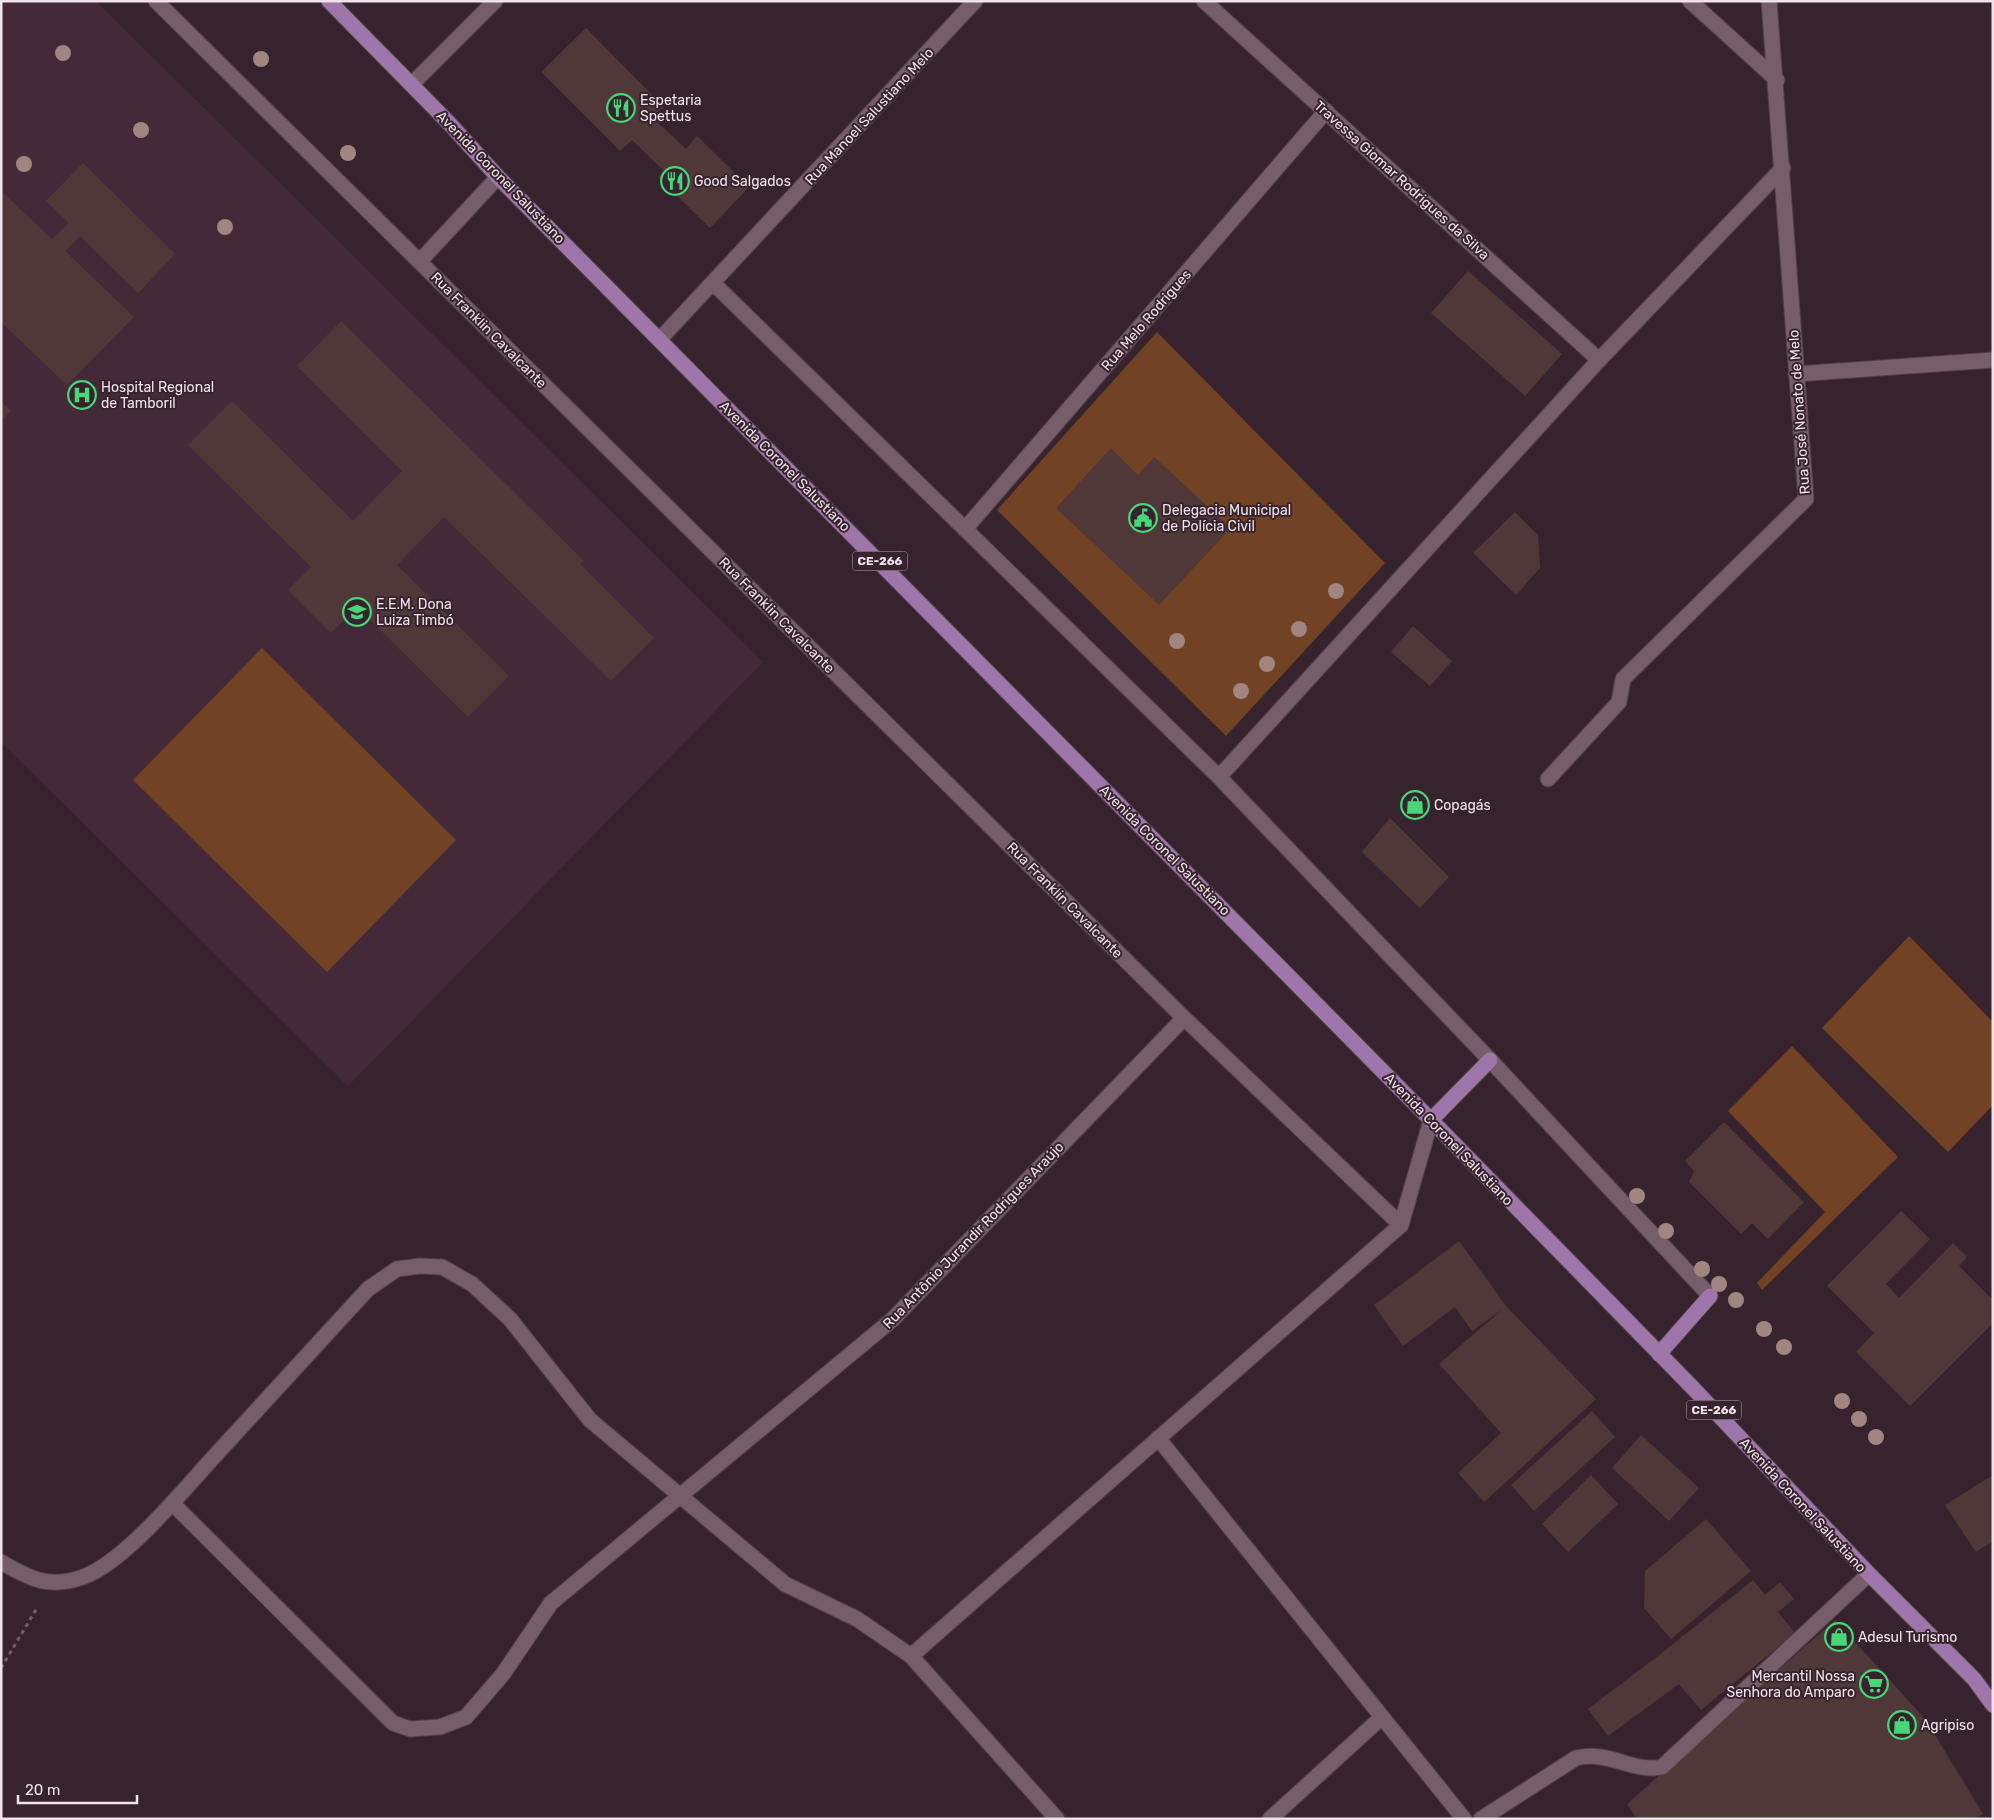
<svg xmlns="http://www.w3.org/2000/svg" width="1994" height="1820" font-family="Rubik,sans-serif">
<style>
.built{fill:#442a38}
.green{fill:#714224}
.building{fill:#513838}
.lines{fill:none;stroke-linecap:round;stroke-linejoin:round}
.minor-casing{stroke:#503f49;stroke-width:17}
.major-casing{stroke:#503f49;stroke-width:17}
.path{stroke:#715e68;stroke-width:3;stroke-dasharray:4 4;stroke-linecap:butt}
.minor{stroke:#755d69;stroke-width:15}
.major{stroke:#9e76aa;stroke-width:15}
.tree{fill:#a18580}
.labels{text-anchor:middle;stroke-width:4;stroke-linejoin:round;paint-order:stroke}
.shield{fill:#37232e;stroke:#b8a9b1;stroke-width:1}
.shield-label{font-size:12px;font-weight:bold;fill:#f0e2e9}
.poi-label{font-size:14px;fill:#f0e2e9;stroke:#37232e;text-anchor:start}
.street-label{font-size:14px;fill:#f0e2e9;stroke:#37232e}
</style>
<rect width="100%" height="100%" fill="#37232e"/>
<polygon class="built" points="1,1 96,1 763,662 348,1086 1,742"/>
<g class="green">
<polygon points="1157,332 1385,563 1226,736 997,510"/>
<polygon points="262,648 456,840 327,972 133,780"/>
<polygon points="1909,936 1993,1022 1993,1105 1948,1152 1822,1028"/>
<polygon points="1792,1046 1898,1157 1762,1290 1757,1283 1825,1212 1728,1111"/>
</g>
<g class="building">
<polygon points="586,28 664,107 652,117 686,149 697,136 749,187 710,228 658,177 664,171 632,140 620,151 541,72"/>
<polygon points="83,163 175,254 138,293 80,236 65,251 134,317 67,385 1,322 1,191 52,239 69,223 46,201"/>
<polygon points="1468,271 1562,354 1525,396 1431,313"/>
<polygon points="341,321 584,561 580,564 654,638 611,681 444,517 397,565 509,676 468,717 357,607 331,633 288,590 311,567 188,445 232,401 353,521 402,471 297,366"/>
<polygon points="1,401 11,411 1,421"/>
<polygon points="1111,448 1138,475 1154,457 1231,528 1159,605 1056,508"/>
<polygon points="1515,512 1538,535 1540,568 1516,595 1473,553"/>
<polygon points="1413,626 1452,661 1430,686 1391,652"/>
<polygon points="1390,818 1449,877 1420,908 1362,852"/>
<polygon points="1724,1122 1804,1202 1768,1239 1752,1223 1741,1234 1689,1182 1694,1171 1685,1161"/>
<polygon points="1901,1211 1930,1239 1886,1284 1899,1298 1953,1243 1967,1257 1959,1266 1993,1300 1993,1323 1910,1406 1856,1352 1874,1333 1827,1286"/>
<polygon points="1459,1241 1506,1306 1596,1399 1484,1502 1458,1473 1501,1433 1439,1364 1503,1309 1472,1331 1455,1307 1403,1346 1374,1305"/>
<polygon points="1592,1411 1615,1437 1534,1511 1511,1485"/>
<polygon points="1641,1435 1699,1488 1669,1521 1612,1468"/>
<polygon points="1591,1475 1618,1504 1568,1552 1542,1524"/>
<polygon points="1993,1475 1993,1541 1976,1552 1945,1505"/>
<polygon points="1706,1519 1751,1571 1671,1639 1644,1608 1645,1571"/>
<polygon points="1753,1580 1765,1595 1780,1582 1794,1599 1778,1612 1795,1633 1701,1710 1679,1684 1608,1736 1588,1709 1658,1656"/>
<polygon points="1835,1620 1926,1720 1983,1814 1974,1819 1637,1819 1627,1804"/>
</g>
<g class="lines">
<defs>
<g id="minor">
<polyline points="156,1 1184,1018 1401,1225"/>
<polyline points="1204,1 1599,360"/>
<polyline points="1690,1 1777,80"/>
<polyline points="412,84 495,1"/>
<polyline points="420,261 498,177"/>
<polyline points="714,284 1219,777 1490,1060 1710,1296"/>
<polyline points="660,339 975,1"/>
<polyline points="1796,374 1993,360"/>
<polyline points="965,529 1326,111"/>
<polyline points="1219,777 1599,360 1783,168"/>
<polyline points="1548,779 1619,702 1623,679 1806,499 1769,1"/>
<polyline points="1158,1438 1464,1819"/>
<polyline points="172,1503 393,1723 410,1729 440,1727 466,1717 503,1674 551,1603 893,1319 1184,1018"/>
<path d="M 1,1562 C 30,1579 49,1589 83,1577 C 124,1562 181,1493 211,1460 C 264,1403 316,1346 368,1289 L 397,1269 L 420,1266 L 442,1267 L 472,1284 L 510,1319 L 590,1420 L 785,1584 L 857,1619 L 911,1656 L 1057,1819"/>
<polyline points="911,1656 1401,1225 1431,1120"/>
<polyline points="1270,1819 1382,1717"/>
<path d="M 1481,1819 L 1576,1758 C 1610,1750 1632,1773 1662,1767 L 1869,1574"/>
</g>
<g id="major">
<polyline points="329,1 449,123 498,177 1431,1120 1691,1386 1869,1574 1974,1679 1993,1705"/>
<polyline points="1431,1120 1490,1060"/>
<polyline points="1659,1354 1710,1296"/>
</g>
</defs>
<use href="#minor" class="minor-casing"/>
<use href="#major" class="major-casing"/>
<polyline class="path" points="1,1668 37,1608"/>
<use href="#minor" class="minor"/>
<use href="#major" class="major"/>
</g>
<g class="tree">
<circle cx="63" cy="53" r="8"/>
<circle cx="261" cy="59" r="8"/>
<circle cx="141" cy="130" r="8"/>
<circle cx="348" cy="153" r="8"/>
<circle cx="24" cy="164" r="8"/>
<circle cx="225" cy="227" r="8"/>
<circle cx="1336" cy="591" r="8"/>
<circle cx="1299" cy="629" r="8"/>
<circle cx="1177" cy="641" r="8"/>
<circle cx="1267" cy="664" r="8"/>
<circle cx="1241" cy="691" r="8"/>
<circle cx="1637" cy="1196" r="8"/>
<circle cx="1666" cy="1231" r="8"/>
<circle cx="1702" cy="1269" r="8"/>
<circle cx="1719" cy="1284" r="8"/>
<circle cx="1736" cy="1300" r="8"/>
<circle cx="1764" cy="1329" r="8"/>
<circle cx="1784" cy="1347" r="8"/>
<circle cx="1842" cy="1401" r="8"/>
<circle cx="1859" cy="1419" r="8"/>
<circle cx="1876" cy="1437" r="8"/>
</g>
<defs>
<symbol id="restaurant-ring" viewBox="-11 -11 22 22"><circle r="9.5" fill="#37232e" stroke="#48d778" stroke-width="1.5"/><path d="M-5-6h1v4h1v-4h1v4h1v-4h1v5L-1.5 .5V6h-2V.5L-5-1ZM5-6V6H3V1.5H1.5Q1.5-4 5-6Z" fill="#48d778"/></symbol>
<symbol id="hospital-ring" viewBox="-11 -11 22 22"><circle r="9.5" fill="#37232e" stroke="#48d778" stroke-width="1.5"/><path d="M-5-5h3v3.5h4V-5h3V5h-3V1.5h-4V5h-3Z" fill="#48d778"/></symbol>
<symbol id="civic-ring" viewBox="-11 -11 22 22"><circle r="9.5" fill="#37232e" stroke="#48d778" stroke-width="1.5"/><path d="M-.6-6.5H3V-4.5H.6V-3L4-1V1h2V6H-6V1h2V-1L-.6-3ZM-1.2 2.5V6h2.4V2.5Z" fill="#48d778"/></symbol>
<symbol id="school-ring" viewBox="-11 -11 22 22"><circle r="9.5" fill="#37232e" stroke="#48d778" stroke-width="1.5"/><path d="M0-5L7-2L0 1L-7-2ZM-4 1L0 2.5L4 1V4Q0 6-4 4Z" fill="#48d778"/></symbol>
<symbol id="shop-ring" viewBox="-11 -11 22 22"><circle r="9.5" fill="#37232e" stroke="#48d778" stroke-width="1.5"/><path d="M-5-2.5h2.3a2.7 3.5 0 0 1 5.4 0H5L5.5 6h-11ZM-1.5-2.5h3a1.5 2.3 0 0 0-3 0Z" fill="#48d778"/></symbol>
<symbol id="supermarket-ring" viewBox="-11 -11 22 22"><circle r="9.5" fill="#37232e" stroke="#48d778" stroke-width="1.5"/><path d="M-6-5.5h2.5l.6 2H6L4.5 2H-2.5L-4.4-4H-6ZM-1.5 3.2a1.3 1.3 0 1 0 .1 0ZM3 3.2a1.3 1.3 0 1 0 .1 0Z" fill="#48d778"/></symbol>
</defs>
<g fill-rule="evenodd">
<use href="#restaurant-ring" x="605" y="92" width="32" height="32"/>
<use href="#restaurant-ring" x="659" y="165" width="32" height="32"/>
<use href="#hospital-ring" x="66" y="379" width="32" height="32"/>
<use href="#civic-ring" x="1127" y="502" width="32" height="32"/>
<use href="#school-ring" x="341" y="596" width="32" height="32"/>
<use href="#shop-ring" x="1399" y="789" width="32" height="32"/>
<use href="#shop-ring" x="1823" y="1621" width="32" height="32"/>
<use href="#supermarket-ring" x="1858" y="1668" width="32" height="32"/>
<use href="#shop-ring" x="1886" y="1709" width="32" height="32"/>
</g>
<g class="labels">
<g class="shield">
<rect x="852.5" y="551.5" width="55" height="19" rx="4"/>
<rect x="1686.5" y="1400.5" width="55" height="19" rx="4"/>
</g>
<g class="shield-label">
<text x="880" y="565">CE-266</text>
<text x="1714" y="1414">CE-266</text>
</g>
<g class="poi-label">
<text x="640" y="105">Espetaria<tspan x="640" dy="16">Spettus</tspan></text>
<text x="694" y="186">Good Salgados</text>
<text x="101" y="392">Hospital Regional<tspan x="101" dy="16">de Tamboril</tspan></text>
<text x="1162" y="515">Delegacia Municipal<tspan x="1162" dy="16">de Polícia Civil</tspan></text>
<text x="376" y="609">E.E.M. Dona<tspan x="376" dy="16">Luiza Timbó</tspan></text>
<text x="1434" y="810">Copagás</text>
<text x="1858" y="1642">Adesul Turismo</text>
<text x="1855" y="1681" text-anchor="end">Mercantil Nossa<tspan x="1855" dy="16">Senhora do Amparo</tspan></text>
<text x="1921" y="1730">Agripiso</text>
</g>
<g class="street-label">
<text transform="translate(869 116) rotate(-47)" y="5">Rua Manoel Salustiano Melo</text>
<text transform="translate(501 177) rotate(46)" y="5">Avenida Coronel Salustiano</text>
<text transform="translate(1402 180) rotate(42)" y="5">Travessa Giomar Rodrigues da Silva</text>
<text transform="translate(1146 320) rotate(-49)" y="5">Rua Melo Rodrigues</text>
<text transform="translate(489 330) rotate(45)" y="5">Rua Franklin Cavalcante</text>
<text transform="translate(1799 412) rotate(-94)" y="5">Rua José Nonato de Melo</text>
<text transform="translate(785 466) rotate(45)" y="5">Avenida Coronel Salustiano</text>
<text transform="translate(777 615) rotate(45)" y="5">Rua Franklin Cavalcante</text>
<text transform="translate(1165 850) rotate(45)" y="5">Avenida Coronel Salustiano</text>
<text transform="translate(1065 900) rotate(45)" y="5">Rua Franklin Cavalcante</text>
<text transform="translate(1449 1139) rotate(46)" y="5">Avenida Coronel Salustiano</text>
<text transform="translate(973 1235) rotate(-46)" y="5">Rua Antônio Jurandir Rodrigues Araújo</text>
<text transform="translate(1803 1505) rotate(47)" y="5">Avenida Coronel Salustiano</text>
</g>
</g>
<rect width="1994" height="1820" fill="none" stroke="#f0e2e9" stroke-width="5"/>
<path d="M18 1795v8h119v-8" fill="none" stroke="#f0e2e9" stroke-width="2.5"/>
<text x="25" y="1795" font-size="15" fill="#f0e2e9" stroke="#37232e" stroke-width="4" paint-order="stroke">20 m</text>
</svg>
